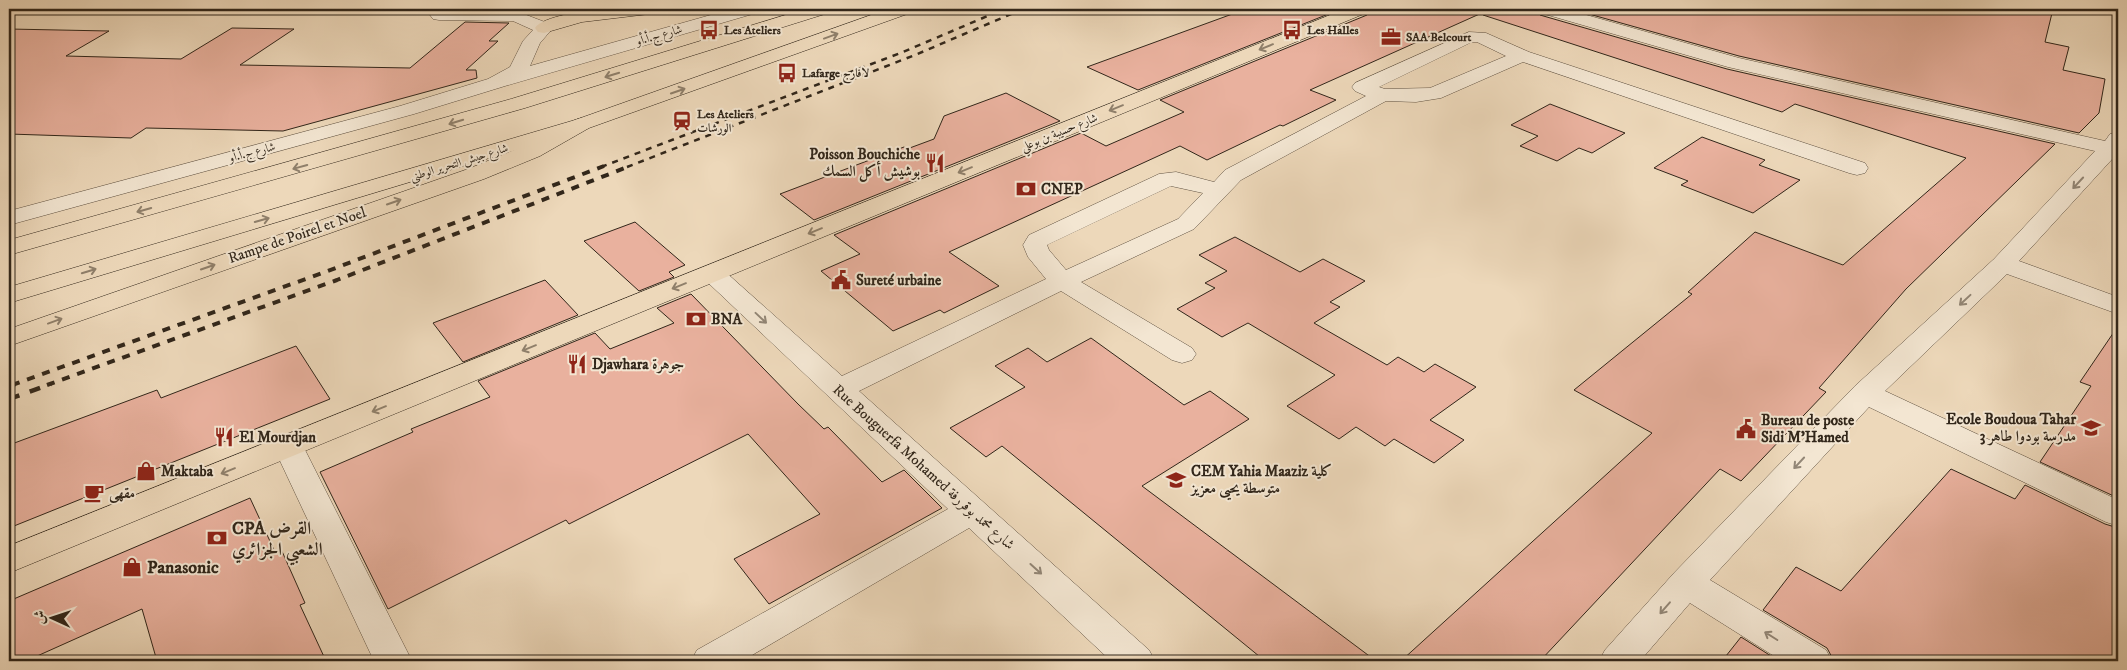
<svg xmlns="http://www.w3.org/2000/svg" width="2127" height="670" font-family="'IM FELL DW Pica',Amiri,serif">
<style>
.building{fill:#e9b19e;stroke:#31261a}
.lines{fill:none;stroke-linecap:round;stroke-linejoin:round}
.minor-casing{stroke:#605242;stroke-width:1}
.major-casing{stroke:#31261a;stroke-width:1}
.highway-casing{stroke:#31261a;stroke-width:1}
.minor{fill:#f3e6d2;fill-rule:evenodd}
.major{fill:#edd8ba;fill-rule:evenodd}
.highway{fill:#edd8ba;fill-rule:evenodd}
.rail-far2{stroke:#31261a;stroke-width:2.5;stroke-dasharray:6 6;stroke-linecap:butt}
.rail-far1{stroke:#31261a;stroke-width:4;stroke-dasharray:8 8;stroke-linecap:butt}
.rail{stroke:#31261a;stroke-width:4.5;stroke-dasharray:11 11;stroke-linecap:butt}
.oneway{stroke:#8f7f6a}
.oneway2{stroke:#928676}
.labels{text-anchor:middle;stroke-width:4;stroke-linejoin:round;paint-order:stroke}
.far-poi-label{font-size:12px;font-weight:bold;fill:#31261a;stroke:#f3e6d2;text-anchor:start}
.far-street-label{font-size:12px;fill:#31261a;stroke:#f3e6d2}
.poi-label{font-size:15px;font-weight:bold;fill:#31261a;stroke:#f3e6d2;text-anchor:start}
.street-label{font-size:15px;fill:#31261a;stroke:#f3e6d2}
.near-poi-label{font-size:18px;font-weight:bold;fill:#31261a;stroke:#f3e6d2;text-anchor:start}
</style>
<rect width="100%" height="100%" fill="#edd8ba"/>
<filter id="stains"><feTurbulence type="fractalNoise" baseFrequency=".004" numOctaves="4"/><feColorMatrix values="0 0 0 0 .2 0 0 0 0 .09 0 0 0 0 .02 0 0 0 .5 -.17"/></filter>
<radialGradient id="worn" r=".72"><stop offset=".6" stop-color="#630" stop-opacity="0"/><stop offset="1" stop-color="#630" stop-opacity=".3"/></radialGradient>
<g class="building">
<polygon points="1246,9 1341,9 1138,90 1087,67"/>
<polygon points="1371,9 1537,9 1540,15 1727,69 2055,144 1906,289 1819,388 1826,392 1741,481 1720,469 1540,661 1401,661 1652,433 1574,390 1692,294 1688,292 1755,232 1843,265 1966,158 1795,104 1782,112 1483,15 1484,12 1310,90 1336,100 1283,126 1280,125 1207,160 1180,146 949,252 999,286 944,313 940,310 893,331 821,271 860,254 834,235 1081,133 1106,146 1184,112 1160,100 1367,15"/>
<polygon points="1571,9 2053,9 2045,42 2069,47 2063,70 2105,79 2099,113 2079,133 1739,56"/>
<polygon points="465,22 509,23 489,41 498,41 466,70 476,70 477,78 283,131 146,128 131,138 9,134 9,29 109,31 66,56 181,59 232,28 294,29 240,65 410,68"/>
<polygon points="1006,93 1060,121 814,220 780,194 904,147 907,149 934,139 944,116"/>
<polygon points="1550,104 1625,133 1592,153 1579,148 1557,161 1520,146 1538,136 1511,125"/>
<polygon points="1702,137 1765,160 1759,165 1800,180 1753,213 1681,185 1688,181 1654,168"/>
<polygon points="635,222 685,265 669,272 674,277 639,291 584,241"/>
<polygon points="1235,237 1300,272 1323,259 1365,281 1330,302 1340,307 1314,323 1387,365 1398,357 1424,372 1435,364 1476,387 1430,420 1464,440 1434,463 1394,439 1385,446 1356,427 1339,439 1287,406 1335,375 1248,323 1222,337 1177,309 1215,288 1205,283 1227,271 1199,255"/>
<polygon points="545,280 578,315 463,362 433,323"/>
<polygon points="691,294 798,404 824,429 828,427 882,482 904,470 942,508 769,604 734,559 820,514 748,434 569,524 566,520 388,609 320,472 413,432 411,429 490,397 478,381 595,333 610,349 674,323 657,308"/>
<polygon points="2118,326 2118,498 2040,462 2091,386 2080,382"/>
<polygon points="1091,338 1184,405 1210,391 1249,419 1142,486 1376,661 1265,661 1002,446 986,457 950,428 1025,387 995,366 1028,348 1047,362"/>
<polygon points="296,346 330,399 9,528 9,445 157,390 161,398"/>
<polygon points="1951,469 2015,499 2025,485 2105,524 2118,528 2118,661 1834,661 1827,648 1763,610 1796,567 1841,591"/>
<polygon points="250,498 275,552 281,549 305,603 300,605 326,661 157,661 142,609 26,661 9,661 9,601"/>
<polygon points="1741,637 1779,661 1722,661"/>
</g>
<g class="lines">
<defs>
<g id="minor">
<polygon points="436,9 516,11 550,24 553,28 540,43 530,66 732,9 759,9 756,13 505,86 414,114 9,225 9,211 400,106 488,79 510,67 523,41 533,30 513,21 439,20 433,19 430,15"/>
<polygon points="1539,9 1565,9 1739,58 2105,141 2110,134 2118,133 2118,156 2115,156 2019,261 2118,297 2118,314 2007,274 1885,391 2118,500 2118,526 2106,522 1869,407 1710,580 1826,650 1832,661 1782,661 1690,603 1640,661 1599,661 1605,650 1674,573 1855,386 1994,259 2095,151 1728,67 1541,13"/>
<path d="M 1469,32 L 1486,33 L 1529,52 L 1865,163 L 1868,168 L 1865,173 L 1857,175 L 1849,173 L 1523,62 L 1441,98 L 1416,102 L 1386,101 L 1241,180 L 1194,229 L 1081,282 L 1192,348 L 1196,354 L 1192,360 L 1182,363 L 1172,360 L 1061,291 L 859,391 L 1149,650 L 1155,661 L 1111,661 L 969,528 L 742,661 L 691,661 L 697,650 L 948,509 L 703,278 L 699,273 L 703,268 L 712,265 L 721,268 L 842,376 L 1046,279 L 1028,257 L 1023,245 L 1029,235 L 1159,174 L 1176,172 L 1214,182 L 1225,170 L 1366,96 L 1355,91 L 1352,87 L 1355,83 ZM 1472,42 L 1477,42 L 1506,56 L 1430,88 L 1385,89 L 1379,87 ZM 1171,186 L 1203,193 L 1178,219 L 1066,270 L 1049,250 L 1047,245 Z"/>
<polygon points="288,435 299,439 303,446 412,661 374,661 273,446 277,439"/>
</g>
<g id="major">
<polygon points="1345,9 1369,9 1366,13 9,573 9,546"/>
<polygon points="582,118 589,120 592,124 589,128 540,156 484,179 9,346 9,329 468,169 524,146 575,120"/>
</g>
<g id="highway">
<path d="M 599,9 L 658,9 L 655,13 L 649,14 L 582,22 L 544,33 L 538,32 L 535,28 C 543,16 585,11 599,9 Z"/>
<polygon points="805,9 831,9 828,13 525,108 9,255 9,240 511,99"/>
<polygon points="888,9 913,9 910,13 589,128 9,303 9,287 575,120"/>
</g>
</defs>
<use href="#minor" class="minor-casing"/>
<use href="#major" class="major-casing"/>
<use href="#highway" class="highway-casing"/>
<use href="#minor" class="minor"/>
<use href="#major" class="major"/>
<use href="#highway" class="highway"/>
<g class="rail-far2">
<polyline points="601,167 903,52 1004,9"/>
<polyline points="627,167 915,55 1023,9"/>
</g>
<g class="rail-far1">
<polyline points="12,385 325,272 604,166"/>
<polyline points="47,385 337,280 630,166"/>
</g>
<g class="rail">
<polyline points="9,386 15,384"/>
<polyline points="9,399 51,384"/>
</g>
</g>
<defs><path id="oneway-shaft" d="M-6 0H5M1.5-3L5.5 0L1.5 3" fill="none" stroke-width="1.6" stroke-linecap="round" stroke-linejoin="round" transform="scale(1.25)"/></defs>
<g class="oneway">
<use href="#oneway-shaft" transform="translate(831 36) rotate(-20)"/>
<use href="#oneway-shaft" transform="translate(1266 47) rotate(158)"/>
<use href="#oneway-shaft" transform="translate(612 75) rotate(163)"/>
<use href="#oneway-shaft" transform="translate(678 91) rotate(-19)"/>
<use href="#oneway-shaft" transform="translate(1116 108) rotate(158)"/>
<use href="#oneway-shaft" transform="translate(456 122) rotate(163)"/>
<use href="#oneway-shaft" transform="translate(300 167) rotate(165)"/>
<use href="#oneway-shaft" transform="translate(965 170) rotate(158)"/>
<use href="#oneway-shaft" transform="translate(394 202) rotate(-19)"/>
<use href="#oneway-shaft" transform="translate(144 210) rotate(164)"/>
<use href="#oneway-shaft" transform="translate(262 220) rotate(-16)"/>
<use href="#oneway-shaft" transform="translate(815 231) rotate(158)"/>
<use href="#oneway-shaft" transform="translate(208 267) rotate(-19)"/>
<use href="#oneway-shaft" transform="translate(89 271) rotate(-17)"/>
<use href="#oneway-shaft" transform="translate(679 286) rotate(158)"/>
<use href="#oneway-shaft" transform="translate(55 321) rotate(-20)"/>
<use href="#oneway-shaft" transform="translate(529 348) rotate(158)"/>
<use href="#oneway-shaft" transform="translate(379 409) rotate(158)"/>
<use href="#oneway-shaft" transform="translate(228 471) rotate(158)"/>
</g>
<g class="oneway2">
<use href="#oneway-shaft" transform="translate(2078 183) rotate(133)"/>
<use href="#oneway-shaft" transform="translate(1965 300) rotate(137)"/>
<use href="#oneway-shaft" transform="translate(761 318) rotate(43)"/>
<use href="#oneway-shaft" transform="translate(1799 463) rotate(133)"/>
<use href="#oneway-shaft" transform="translate(1036 569) rotate(42)"/>
<use href="#oneway-shaft" transform="translate(1665 608) rotate(131)"/>
<use href="#oneway-shaft" transform="translate(1771 636) rotate(-148)"/>
</g>
<defs>
<symbol id="bus-bare" viewBox="-9 -9 18 18"><path d="M-5-6H5V4H4V6H2V4H-2V6H-4V4H-5ZM-3.5-4V0h7V-4ZM-3.5 1.2v1.5H-2V1.2ZM2 1.2v1.5H3.5V1.2Z" fill="#8f2418" stroke="#f3e6d2" stroke-width="2.5" paint-order="stroke"/></symbol>
<symbol id="office-bare" viewBox="-9 -9 18 18"><path d="M-6-3h4V-5.5h4V-3h4V5H-6ZM-1-4.5V-3h2v-1.5ZM-6 0V1H6V0Z" fill="#8f2418" stroke="#f3e6d2" stroke-width="2.5" paint-order="stroke"/></symbol>
<symbol id="station-bare" viewBox="-9 -9 18 18"><path d="M-3-6H3Q5-6 5-4V2Q5 4 3 4L4.5 6H3L1.5 4h-3L-3 6H-4.5L-3 4Q-5 4-5 2V-4Q-5-6-3-6ZM-3.5-4v3h7v-3ZM-3.5 1v1.5H-2V1ZM2 1v1.5H3.5V1Z" fill="#8f2418" stroke="#f3e6d2" stroke-width="2.5" paint-order="stroke"/></symbol>
<symbol id="restaurant-bare" viewBox="-9 -9 18 18"><path d="M-5-6h1v4h1v-4h1v4h1v-4h1v5L-1.5 .5V6h-2V.5L-5-1ZM5-6V6H3V1.5H1.5Q1.5-4 5-6Z" fill="#8f2418" stroke="#f3e6d2" stroke-width="2.5" paint-order="stroke"/></symbol>
<symbol id="bank-bare" viewBox="-9 -9 18 18"><path d="M-6-4H6V4H-6ZM0-2.3a2.3 2.3 0 1 0 0 4.6a2.3 2.3 0 1 0 0-4.6Z" fill="#8f2418" stroke="#f3e6d2" stroke-width="2.5" paint-order="stroke"/></symbol>
<symbol id="civic-bare" viewBox="-9 -9 18 18"><path d="M-.6-6.5H3V-4.5H.6V-3L4-1V1h2V6H-6V1h2V-1L-.6-3ZM-1.2 2.5V6h2.4V2.5Z" fill="#8f2418" stroke="#f3e6d2" stroke-width="2.5" paint-order="stroke"/></symbol>
<symbol id="school-bare" viewBox="-9 -9 18 18"><path d="M0-5L7-2L0 1L-7-2ZM-4 1L0 2.5L4 1V4Q0 6-4 4Z" fill="#8f2418" stroke="#f3e6d2" stroke-width="2.5" paint-order="stroke"/></symbol>
<symbol id="shop-bare" viewBox="-9 -9 18 18"><path d="M-5-2.5h2.3a2.7 3.5 0 0 1 5.4 0H5L5.5 6h-11ZM-1.5-2.5h3a1.5 2.3 0 0 0-3 0Z" fill="#8f2418" stroke="#f3e6d2" stroke-width="2.5" paint-order="stroke"/></symbol>
<symbol id="cafe-bare" viewBox="-9 -9 18 18"><path d="M-5.5-4.5H6V0H3Q3 3.5 0 3.5H-2.5Q-5.5 3.5-5.5 0ZM3-3.2v2h1.7v-2ZM-6 4.5H4V6H-6Z" fill="#8f2418" stroke="#f3e6d2" stroke-width="2.5" paint-order="stroke"/></symbol>
</defs>
<g fill-rule="evenodd">
<use href="#bus-bare" x="695" y="16" width="28" height="28"/>
<use href="#bus-bare" x="1278" y="16" width="28" height="28"/>
<use href="#office-bare" x="1377" y="23" width="28" height="28"/>
<use href="#bus-bare" x="773" y="59" width="28" height="28"/>
<use href="#station-bare" x="668" y="107" width="28" height="28"/>
<use href="#restaurant-bare" x="921" y="149" width="28" height="28"/>
<use href="#bank-bare" x="1012" y="175" width="28" height="28"/>
<use href="#civic-bare" x="827" y="266" width="28" height="28"/>
<use href="#bank-bare" x="682" y="305" width="28" height="28"/>
<use href="#restaurant-bare" x="563" y="350" width="28" height="28"/>
<use href="#school-bare" x="2077" y="414" width="28" height="28"/>
<use href="#civic-bare" x="1732" y="415" width="28" height="28"/>
<use href="#restaurant-bare" x="210" y="423" width="28" height="28"/>
<use href="#shop-bare" x="132" y="457" width="28" height="28"/>
<use href="#school-bare" x="1162" y="466" width="28" height="28"/>
<use href="#cafe-bare" x="80" y="479" width="28" height="28"/>
<use href="#bank-bare" x="203" y="524" width="28" height="28"/>
<use href="#shop-bare" x="118" y="553" width="28" height="28"/>
</g>
<g class="labels">
<g class="far-poi-label">
<text x="724" y="34">Les Ateliers</text>
<text x="1307" y="34">Les Halles</text>
<text x="1406" y="41">SAA Belcourt</text>
<text x="802" y="77">Lafarge لافارج</text>
<text x="697" y="118">Les Ateliers<tspan x="697" dy="14">الورشات</tspan></text>
</g>
<g class="far-street-label">
<text transform="translate(659 35) rotate(-16)" y="4">شارع ج.أ.أو</text>
<text transform="translate(1059 132) rotate(-22)" y="4">شارع حسيبة بن بوعلي</text>
<text transform="translate(252 152) rotate(-15)" y="4">شارع ج.أ.أو</text>
<text transform="translate(459 162) rotate(-17)" y="4">شارع جيش التحرير الوطني</text>
</g>
<g class="poi-label">
<text x="920" y="159" text-anchor="end">Poisson Bouchiche<tspan x="920" dy="17">بوشيش أكل السمك</tspan></text>
<text x="1041" y="194">CNEP</text>
<text x="856" y="285">Sureté urbaine</text>
<text x="711" y="324">BNA</text>
<text x="592" y="369">Djawhara جوهرة</text>
<text x="2076" y="424" text-anchor="end">Ecole Boudoua Tahar<tspan x="2076" dy="17">3 مدرسة بودوا طاهر</tspan></text>
<text x="1761" y="425">Bureau de poste<tspan x="1761" dy="17">Sidi M'Hamed</tspan></text>
<text x="239" y="442">El Mourdjan</text>
<text x="161" y="476">Maktaba</text>
<text x="1191" y="476">CEM Yahia Maaziz كلية<tspan x="1191" dy="17">متوسطة يحيى معزيز</tspan></text>
<text x="109" y="498">مقهى</text>
</g>
<g class="street-label">
<text transform="translate(297 235) rotate(-19)" y="5">Rampe de Poirel et Noel</text>
<text transform="translate(924 467) rotate(42)" y="5">Rue Bouguerfa Mohamed شارع محمد بوقررفة</text>
</g>
<g class="near-poi-label">
<text x="232" y="534">CPA القرض<tspan x="232" dy="21">الشعبي الجزائري</tspan></text>
<text x="147" y="573">Panasonic</text>
</g>
</g>
<rect width="2127" height="670" fill="none" stroke="#edd8ba" stroke-width="30"/>
<rect x="10" y="10" width="2107" height="650" fill="none" stroke="#31261a" stroke-width="2.5"/>
<rect x="15" y="15" width="2097" height="640" fill="none" stroke="#31261a"/>
<g transform="translate(52 618) rotate(273)" stroke="#f3e6d2" stroke-width="4" paint-order="stroke">
<path d="M0-4L9 19L0 12L-9 19Z" fill="#31261a"/>
<text y="-8" font-size="14" font-weight="bold" text-anchor="middle" fill="#31261a">ش</text>
</g>
<rect width="100%" height="100%" filter="url(#stains)"/>
<rect width="100%" height="100%" fill="url(#worn)"/>
</svg>
